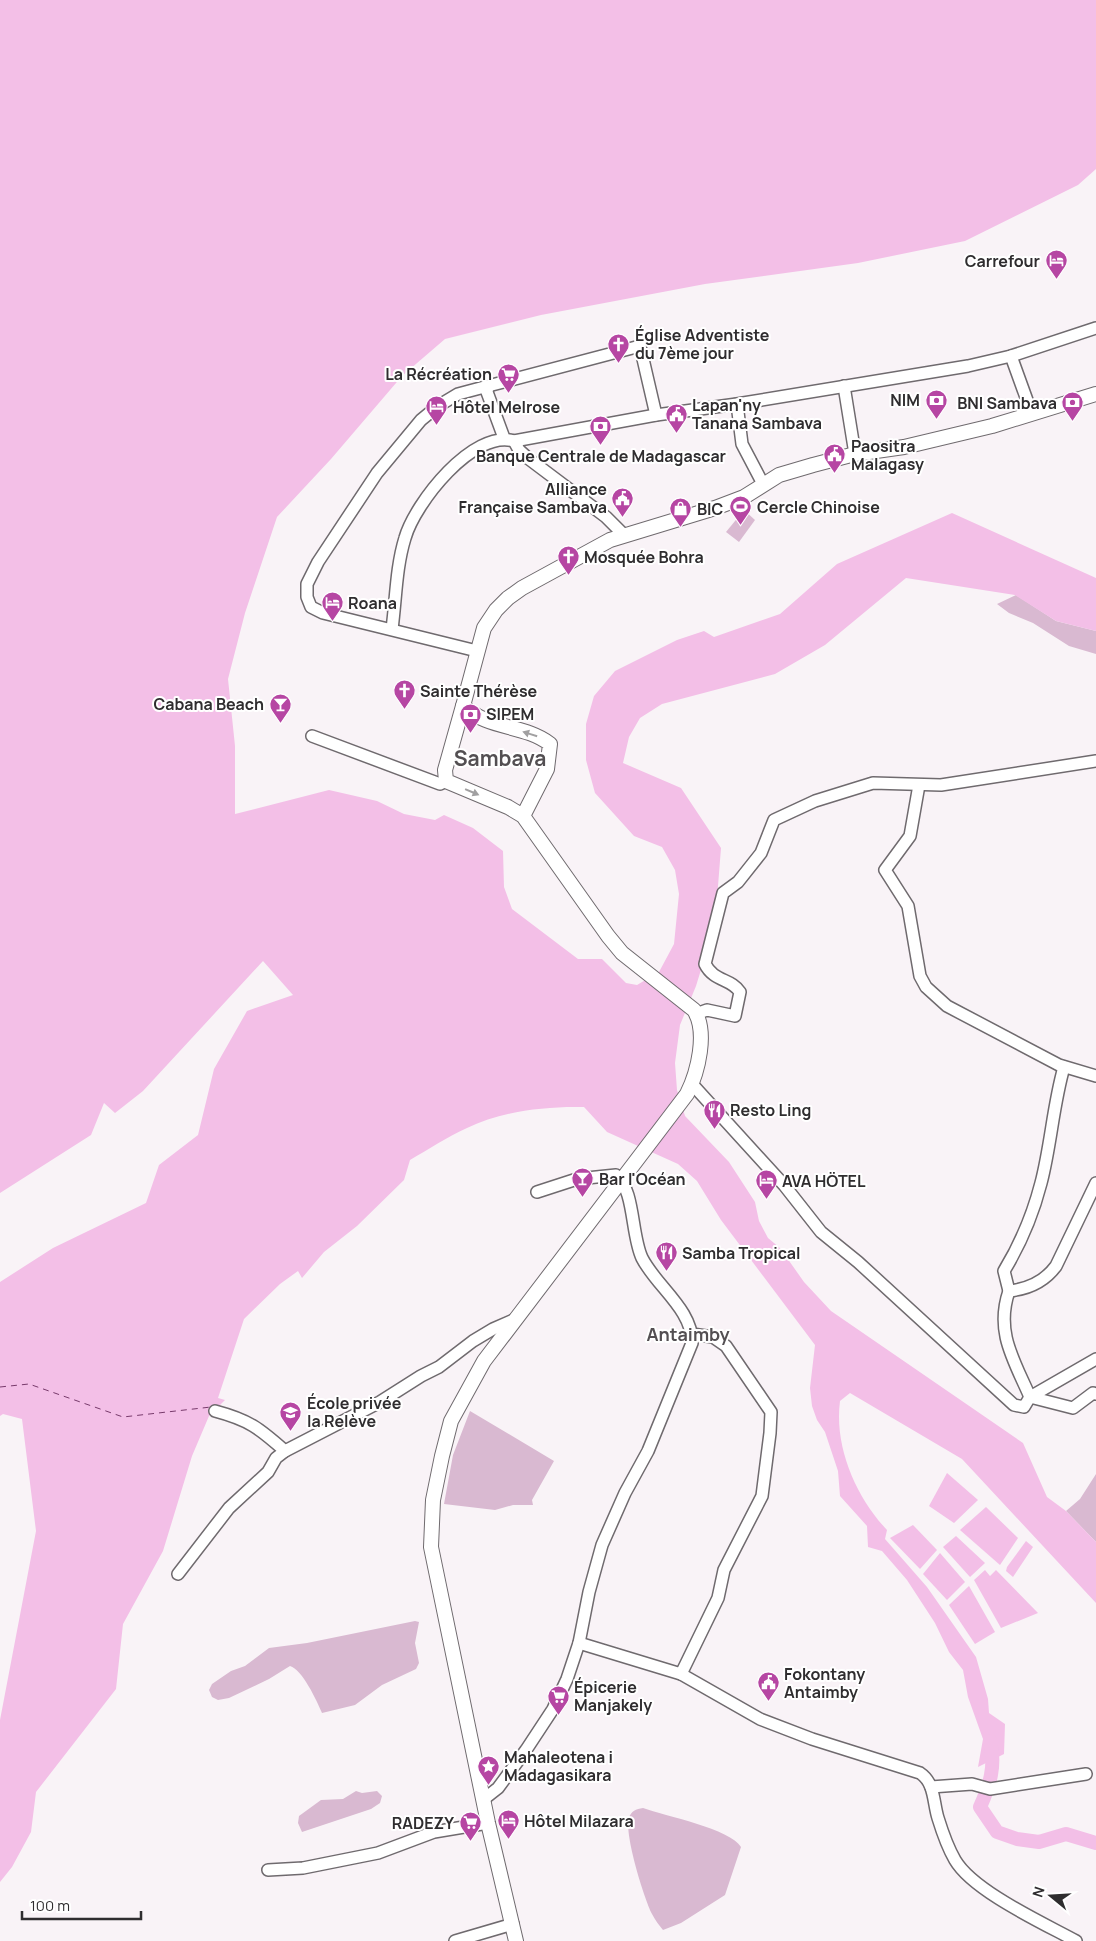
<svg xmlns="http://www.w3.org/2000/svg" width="1096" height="1941" font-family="Manrope,sans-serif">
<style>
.green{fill:#d9b9d1}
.water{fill:#f3bfe7}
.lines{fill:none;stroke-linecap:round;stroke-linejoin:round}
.river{stroke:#f3bfe7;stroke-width:14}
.ferry{stroke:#773a6b;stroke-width:1;stroke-dasharray:6 5;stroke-linecap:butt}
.minor-casing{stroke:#6f6a6e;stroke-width:14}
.major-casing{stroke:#6f6a6e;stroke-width:16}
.minor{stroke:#fff;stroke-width:11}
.major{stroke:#fff;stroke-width:14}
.oneway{fill:#a1a0a1}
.labels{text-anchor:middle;stroke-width:4;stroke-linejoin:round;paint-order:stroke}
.poi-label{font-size:16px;font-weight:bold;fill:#2f2d2f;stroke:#fff;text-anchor:start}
.neighbourhood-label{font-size:18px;font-weight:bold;fill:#534f52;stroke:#fff}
.district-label{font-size:21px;font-weight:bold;fill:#534f52;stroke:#fff}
</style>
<rect width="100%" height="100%" fill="#f9f3f7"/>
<g class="green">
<polygon points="744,510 755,520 739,542 726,532"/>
<polygon points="1016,595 1056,621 1096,631 1096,654 1069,646 1033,623 1009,613 997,604"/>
<polygon points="470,1411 554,1461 532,1500 533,1505 513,1505 495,1510 444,1504 453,1455"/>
<polygon points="1096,1474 1096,1542 1066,1511 1080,1499"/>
<path d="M 415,1621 L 419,1622 L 415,1643 L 419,1663 L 416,1669 L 382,1685 L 355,1705 L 322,1713 C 317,1701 302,1669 290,1666 L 269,1679 L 229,1698 L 218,1700 L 212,1697 L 209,1690 L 212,1684 L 231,1671 L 245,1666 L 269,1648 L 307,1643 Z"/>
<polygon points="356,1791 362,1793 377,1791 382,1796 380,1803 371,1809 302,1832 298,1823 299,1816 321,1800 343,1799"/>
<path d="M 643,1808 C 665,1816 731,1829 741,1847 L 725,1895 L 681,1923 L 663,1930 C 659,1925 655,1920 652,1914 C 644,1898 624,1834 629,1818 C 631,1811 636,1809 643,1808 Z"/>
</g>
<g class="water">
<path d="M 0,0 L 1096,0 L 1096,169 L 1078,185 L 965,241 L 858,263 L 705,284 L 541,315 L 445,339 L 402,376 L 331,459 L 277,517 L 245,613 L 228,679 L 235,746 L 235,814 L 329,790 L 377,801 L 404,814 L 435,820 L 444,815 L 473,828 L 503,851 L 504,887 L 512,909 L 578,959 L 602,959 L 626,983 L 637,985 L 659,972 L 674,944 L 679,894 L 675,870 L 662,847 L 634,836 L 595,793 L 586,760 L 586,724 L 594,696 L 615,671 L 677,640 L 704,631 L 714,637 L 780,614 L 837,564 L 952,513 L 1096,578 L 1096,631 L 1056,621 L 1015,595 L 906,578 L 825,645 L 775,674 L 662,704 L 640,718 L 629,737 L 623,763 L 681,788 L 721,848 L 715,924 L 696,986 L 680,1025 L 675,1063 L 677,1090 L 685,1116 L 729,1162 L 755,1202 L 759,1221 L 768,1238 L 780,1248 L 804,1282 L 831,1311 L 1023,1443 L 1047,1497 L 1066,1511 L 1096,1542 L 1096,1603 L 962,1459 L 850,1393 L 840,1401 C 834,1447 856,1497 887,1530 L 885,1539 L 927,1587 L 976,1657 L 988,1699 L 989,1713 L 1005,1724 L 1004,1754 L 978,1767 L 983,1739 L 968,1697 L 963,1670 L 949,1652 L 935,1623 L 907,1580 L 882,1551 L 868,1547 L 867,1526 L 840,1496 L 838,1471 L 825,1432 L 817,1420 L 812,1406 L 810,1388 L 815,1345 L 721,1220 L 697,1181 L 678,1164 L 607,1132 L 584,1107 C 546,1106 502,1111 467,1128 C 447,1137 429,1149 410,1160 L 404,1180 L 357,1226 L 324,1252 L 302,1278 L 298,1271 L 280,1284 L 244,1319 L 218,1398 L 225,1400 L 209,1416 L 192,1456 L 163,1551 L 123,1624 L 116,1689 L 36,1792 L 31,1832 L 12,1867 L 0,1882 L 0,1720 L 36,1531 L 22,1419 L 3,1414 L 0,1416 L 0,1282 L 53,1248 L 146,1203 L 159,1165 L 198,1135 L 214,1069 L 247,1011 L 293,995 L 263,961 L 143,1091 L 115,1113 L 104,1103 L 91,1135 L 0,1193 Z"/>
<polygon points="947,1473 978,1500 954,1523 929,1506"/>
<polygon points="986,1507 1018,1538 1000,1565 960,1530"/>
<polygon points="913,1525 937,1550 920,1569 890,1538"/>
<polygon points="956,1536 985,1563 970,1577 943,1547"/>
<polygon points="1026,1541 1033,1547 1013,1577 1006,1571 1007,1567"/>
<polygon points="940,1553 965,1582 947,1600 923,1574"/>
<polygon points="985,1570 990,1576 996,1570 1038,1613 1001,1628 974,1580"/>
<polygon points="969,1586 995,1632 975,1644 949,1605"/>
</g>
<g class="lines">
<path class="river" d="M 990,1741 C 996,1765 990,1785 980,1807 L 997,1832 L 1017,1839 L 1039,1842 L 1066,1834 L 1096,1843"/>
<polyline class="ferry" points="0,1387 29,1384 123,1417 211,1407"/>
<defs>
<g id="minor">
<polyline points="1011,356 1032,414"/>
<polyline points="488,386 640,346 656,415"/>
<polyline points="844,386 855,454"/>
<polyline points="737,404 742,444 763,484"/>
<polyline points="514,441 519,450 529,459 606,517 623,534"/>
<path d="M 392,629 C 396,599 396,567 405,538 C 415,503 473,429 514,441 L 656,415 L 737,404 L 968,366 L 1011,356 L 1096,328"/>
<polyline points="477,651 323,613 311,607 307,597 307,584 318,562 377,473 421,420 438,406 458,394 488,386 487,392 504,438"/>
<polyline points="312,736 440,784 446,781"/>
<polyline points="919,785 910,836 885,870 908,906 920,976 926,987 947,1006 1059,1065 1096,1076"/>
<path d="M 696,1014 L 707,1010 L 735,1016 L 740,992 C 731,978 714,982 705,964 L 723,893 L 738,882 L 761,853 L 774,820 L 815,801 L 873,783 L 941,785 L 1096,761"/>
<path d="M 1064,1067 C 1053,1105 1051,1145 1041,1183 C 1033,1214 1021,1243 1004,1271 L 1009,1291 C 1028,1289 1045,1281 1056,1266 L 1096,1183"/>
<polyline points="692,1084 784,1185 821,1232 858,1262 1014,1405 1024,1407 1030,1397 1096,1359"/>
<path d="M 1009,1291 C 995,1332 1014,1360 1030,1397 L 1073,1408 L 1093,1393 L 1096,1394"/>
<path d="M 215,1411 C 249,1420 259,1428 285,1451 L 380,1402 L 421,1376 L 439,1367 L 473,1341 L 493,1329 L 516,1319"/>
<polyline points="178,1574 229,1508 268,1472 276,1458 285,1451"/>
<path d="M 579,1643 L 681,1674 L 760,1719 L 812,1739 L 920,1773 C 935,1783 933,1802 938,1818 C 942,1831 948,1848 955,1860 C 973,1891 1043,1923 1076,1941"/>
<polyline points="681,1674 718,1598 724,1570 762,1496 770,1433 771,1412 726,1346 713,1337 692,1334"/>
<polyline points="931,1787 972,1784 990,1789 1086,1774"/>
<path d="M 484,1799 L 498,1788 L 526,1750 L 553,1709 L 567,1679 L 579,1643 L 589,1592 L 602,1545 L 625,1493 L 648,1451 L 692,1343 C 693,1310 656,1286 642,1258 C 631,1235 635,1190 616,1175 L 577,1179 L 537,1192"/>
<polyline points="268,1870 303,1868 378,1853 434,1832 488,1823"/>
<polyline points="455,1941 513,1924"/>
</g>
<g id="major">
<polyline points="463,706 484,628 496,610 508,598 522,588 610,540 715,508 744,497 779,475 813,465 855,454 904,447 992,426 1096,394"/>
<path d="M 516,1941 L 488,1823 L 431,1547 L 433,1500 L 442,1456 L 451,1421 L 484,1361 L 687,1094 C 698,1072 708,1032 694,1010 L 622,953 L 608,936 L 523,816 L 508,807 L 446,781 L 445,770 L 463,706 C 489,730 524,724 550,744 L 547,769 L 523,816"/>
</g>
</defs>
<use href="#minor" class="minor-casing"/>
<use href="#major" class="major-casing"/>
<use href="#minor" class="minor"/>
<use href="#major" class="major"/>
</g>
<defs><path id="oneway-solid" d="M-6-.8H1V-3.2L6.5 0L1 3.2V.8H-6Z" transform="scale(1.25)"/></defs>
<g class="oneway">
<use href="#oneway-solid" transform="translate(530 734) rotate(-163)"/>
<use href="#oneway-solid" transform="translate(472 792) rotate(23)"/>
</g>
<defs>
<symbol id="hotel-pin" viewBox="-11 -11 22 30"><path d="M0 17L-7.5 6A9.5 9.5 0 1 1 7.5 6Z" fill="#b646a3" stroke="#fff"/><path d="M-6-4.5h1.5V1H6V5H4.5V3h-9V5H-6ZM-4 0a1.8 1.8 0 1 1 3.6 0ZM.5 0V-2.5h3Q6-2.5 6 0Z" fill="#fff"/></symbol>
<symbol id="church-pin" viewBox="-11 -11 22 30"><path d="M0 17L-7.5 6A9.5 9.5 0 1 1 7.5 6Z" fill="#b646a3" stroke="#fff"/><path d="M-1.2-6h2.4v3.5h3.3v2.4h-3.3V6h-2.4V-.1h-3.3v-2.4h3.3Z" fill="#fff"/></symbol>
<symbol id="supermarket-pin" viewBox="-11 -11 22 30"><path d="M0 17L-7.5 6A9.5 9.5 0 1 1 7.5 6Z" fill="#b646a3" stroke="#fff"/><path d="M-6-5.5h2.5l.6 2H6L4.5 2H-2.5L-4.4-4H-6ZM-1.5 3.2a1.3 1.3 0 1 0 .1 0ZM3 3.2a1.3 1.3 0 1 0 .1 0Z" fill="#fff"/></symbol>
<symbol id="bank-pin" viewBox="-11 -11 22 30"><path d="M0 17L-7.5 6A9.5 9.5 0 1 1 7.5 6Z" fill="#b646a3" stroke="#fff"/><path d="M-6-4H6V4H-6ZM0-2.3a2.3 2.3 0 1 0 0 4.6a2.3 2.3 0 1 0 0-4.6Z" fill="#fff"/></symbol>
<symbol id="civic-pin" viewBox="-11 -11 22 30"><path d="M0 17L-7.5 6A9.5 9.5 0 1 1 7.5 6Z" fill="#b646a3" stroke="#fff"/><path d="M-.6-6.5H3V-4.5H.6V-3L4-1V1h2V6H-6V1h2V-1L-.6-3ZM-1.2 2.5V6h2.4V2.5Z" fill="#fff"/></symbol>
<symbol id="stadium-pin" viewBox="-11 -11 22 30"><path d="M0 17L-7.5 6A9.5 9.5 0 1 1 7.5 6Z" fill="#b646a3" stroke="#fff"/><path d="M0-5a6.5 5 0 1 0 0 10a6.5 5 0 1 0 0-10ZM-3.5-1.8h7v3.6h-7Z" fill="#fff"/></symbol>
<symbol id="shop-pin" viewBox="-11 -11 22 30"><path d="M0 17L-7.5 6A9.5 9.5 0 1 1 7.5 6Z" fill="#b646a3" stroke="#fff"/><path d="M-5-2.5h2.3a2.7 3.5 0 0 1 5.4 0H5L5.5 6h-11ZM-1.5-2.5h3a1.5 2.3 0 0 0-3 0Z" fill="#fff"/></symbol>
<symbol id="bar-pin" viewBox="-11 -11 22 30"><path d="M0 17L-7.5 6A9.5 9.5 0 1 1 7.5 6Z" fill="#b646a3" stroke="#fff"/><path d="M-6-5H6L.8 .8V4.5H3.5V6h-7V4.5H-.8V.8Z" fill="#fff"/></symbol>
<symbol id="restaurant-pin" viewBox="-11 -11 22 30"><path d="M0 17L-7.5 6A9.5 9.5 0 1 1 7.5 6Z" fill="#b646a3" stroke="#fff"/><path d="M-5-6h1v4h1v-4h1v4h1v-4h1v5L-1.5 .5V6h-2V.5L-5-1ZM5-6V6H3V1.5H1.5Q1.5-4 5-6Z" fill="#fff"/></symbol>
<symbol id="school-pin" viewBox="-11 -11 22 30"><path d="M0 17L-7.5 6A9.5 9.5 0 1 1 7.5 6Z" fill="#b646a3" stroke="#fff"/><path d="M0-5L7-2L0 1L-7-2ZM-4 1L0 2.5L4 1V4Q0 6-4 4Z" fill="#fff"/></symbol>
<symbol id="sight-pin" viewBox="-11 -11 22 30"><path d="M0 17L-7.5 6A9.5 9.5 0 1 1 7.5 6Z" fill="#b646a3" stroke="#fff"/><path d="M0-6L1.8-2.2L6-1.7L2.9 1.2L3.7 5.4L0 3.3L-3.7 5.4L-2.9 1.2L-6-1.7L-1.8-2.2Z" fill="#fff"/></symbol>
</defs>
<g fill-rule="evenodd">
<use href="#hotel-pin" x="1044" y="248" width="25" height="34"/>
<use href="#church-pin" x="606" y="332" width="25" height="34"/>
<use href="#supermarket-pin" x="496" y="362" width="25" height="34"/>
<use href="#bank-pin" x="924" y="388" width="25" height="34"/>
<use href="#bank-pin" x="1060" y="390" width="25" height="34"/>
<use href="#hotel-pin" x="424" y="394" width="25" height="34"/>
<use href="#civic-pin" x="664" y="402" width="25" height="34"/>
<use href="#bank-pin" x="588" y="414" width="25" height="34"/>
<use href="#civic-pin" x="822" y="442" width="25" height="34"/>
<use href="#civic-pin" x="610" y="486" width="25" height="34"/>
<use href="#stadium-pin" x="728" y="494" width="25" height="34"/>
<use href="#shop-pin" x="668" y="496" width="25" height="34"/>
<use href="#church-pin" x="556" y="544" width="25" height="34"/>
<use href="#hotel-pin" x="320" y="590" width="25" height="34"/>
<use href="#church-pin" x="392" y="678" width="25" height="34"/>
<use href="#bar-pin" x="268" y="692" width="25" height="34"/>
<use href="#bank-pin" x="458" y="702" width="25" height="34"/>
<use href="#restaurant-pin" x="702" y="1098" width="25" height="34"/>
<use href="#bar-pin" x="570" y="1166" width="25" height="34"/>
<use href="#hotel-pin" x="754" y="1168" width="25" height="34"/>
<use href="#restaurant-pin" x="654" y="1240" width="25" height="34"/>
<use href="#school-pin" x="278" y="1400" width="25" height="34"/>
<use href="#civic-pin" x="756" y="1670" width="25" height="34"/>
<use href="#supermarket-pin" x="546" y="1684" width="25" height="34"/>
<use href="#sight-pin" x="476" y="1754" width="25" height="34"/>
<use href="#hotel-pin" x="496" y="1808" width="25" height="34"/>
<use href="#supermarket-pin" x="458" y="1810" width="25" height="34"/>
</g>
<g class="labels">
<g class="poi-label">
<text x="1040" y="267" text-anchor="end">Carrefour</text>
<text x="635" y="341">Église Adventiste<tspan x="635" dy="18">du 7ème jour</tspan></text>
<text x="492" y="380" text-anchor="end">La Récréation</text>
<text x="920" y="406" text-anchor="end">NIM</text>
<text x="1057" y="409" text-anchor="end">BNI Sambava</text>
<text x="692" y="411">Lapan'ny<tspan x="692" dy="18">Tanana Sambava</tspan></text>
<text x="453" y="413">Hôtel Melrose</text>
<text x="851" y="452">Paositra<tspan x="851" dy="18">Malagasy</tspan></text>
<text x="601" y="462" text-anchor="middle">Banque Centrale de Madagascar</text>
<text x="607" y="495" text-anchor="end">Alliance<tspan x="607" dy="18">Française Sambava</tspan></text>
<text x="757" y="513">Cercle Chinoise</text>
<text x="697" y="515">BIC</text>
<text x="584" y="563">Mosquée Bohra</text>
<text x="348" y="609">Roana</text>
<text x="420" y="697">Sainte Thérèse</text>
<text x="264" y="710" text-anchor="end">Cabana Beach</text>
<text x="486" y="720">SIPEM</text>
<text x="730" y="1116">Resto Ling</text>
<text x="599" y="1185">Bar l'Océan</text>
<text x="782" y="1187">AVA HÖTEL</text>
<text x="682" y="1259">Samba Tropical</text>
<text x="307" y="1409">École privée<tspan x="307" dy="18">la Relève</tspan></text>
<text x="784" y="1680">Fokontany<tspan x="784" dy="18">Antaimby</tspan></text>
<text x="574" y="1693">Épicerie<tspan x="574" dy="18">Manjakely</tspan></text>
<text x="504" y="1763">Mahaleotena i<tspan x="504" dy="18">Madagasikara</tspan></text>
<text x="524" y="1827">Hôtel Milazara</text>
<text x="454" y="1829" text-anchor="end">RADEZY</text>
</g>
<g class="neighbourhood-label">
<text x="688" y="1341">Antaimby</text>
</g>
<g class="district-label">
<text x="500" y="766">Sambava</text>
</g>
</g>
<g transform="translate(1051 1896) rotate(288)" stroke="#ffffff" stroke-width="4" paint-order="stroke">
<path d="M0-4L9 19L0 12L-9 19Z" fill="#2f2d2f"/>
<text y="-8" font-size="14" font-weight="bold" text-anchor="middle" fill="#2f2d2f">N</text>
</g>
<path d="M22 1911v8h119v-8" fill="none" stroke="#2f2d2f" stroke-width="2.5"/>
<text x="30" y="1911" font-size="15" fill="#2f2d2f" stroke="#ffffff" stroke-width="4" paint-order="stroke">100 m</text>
</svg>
